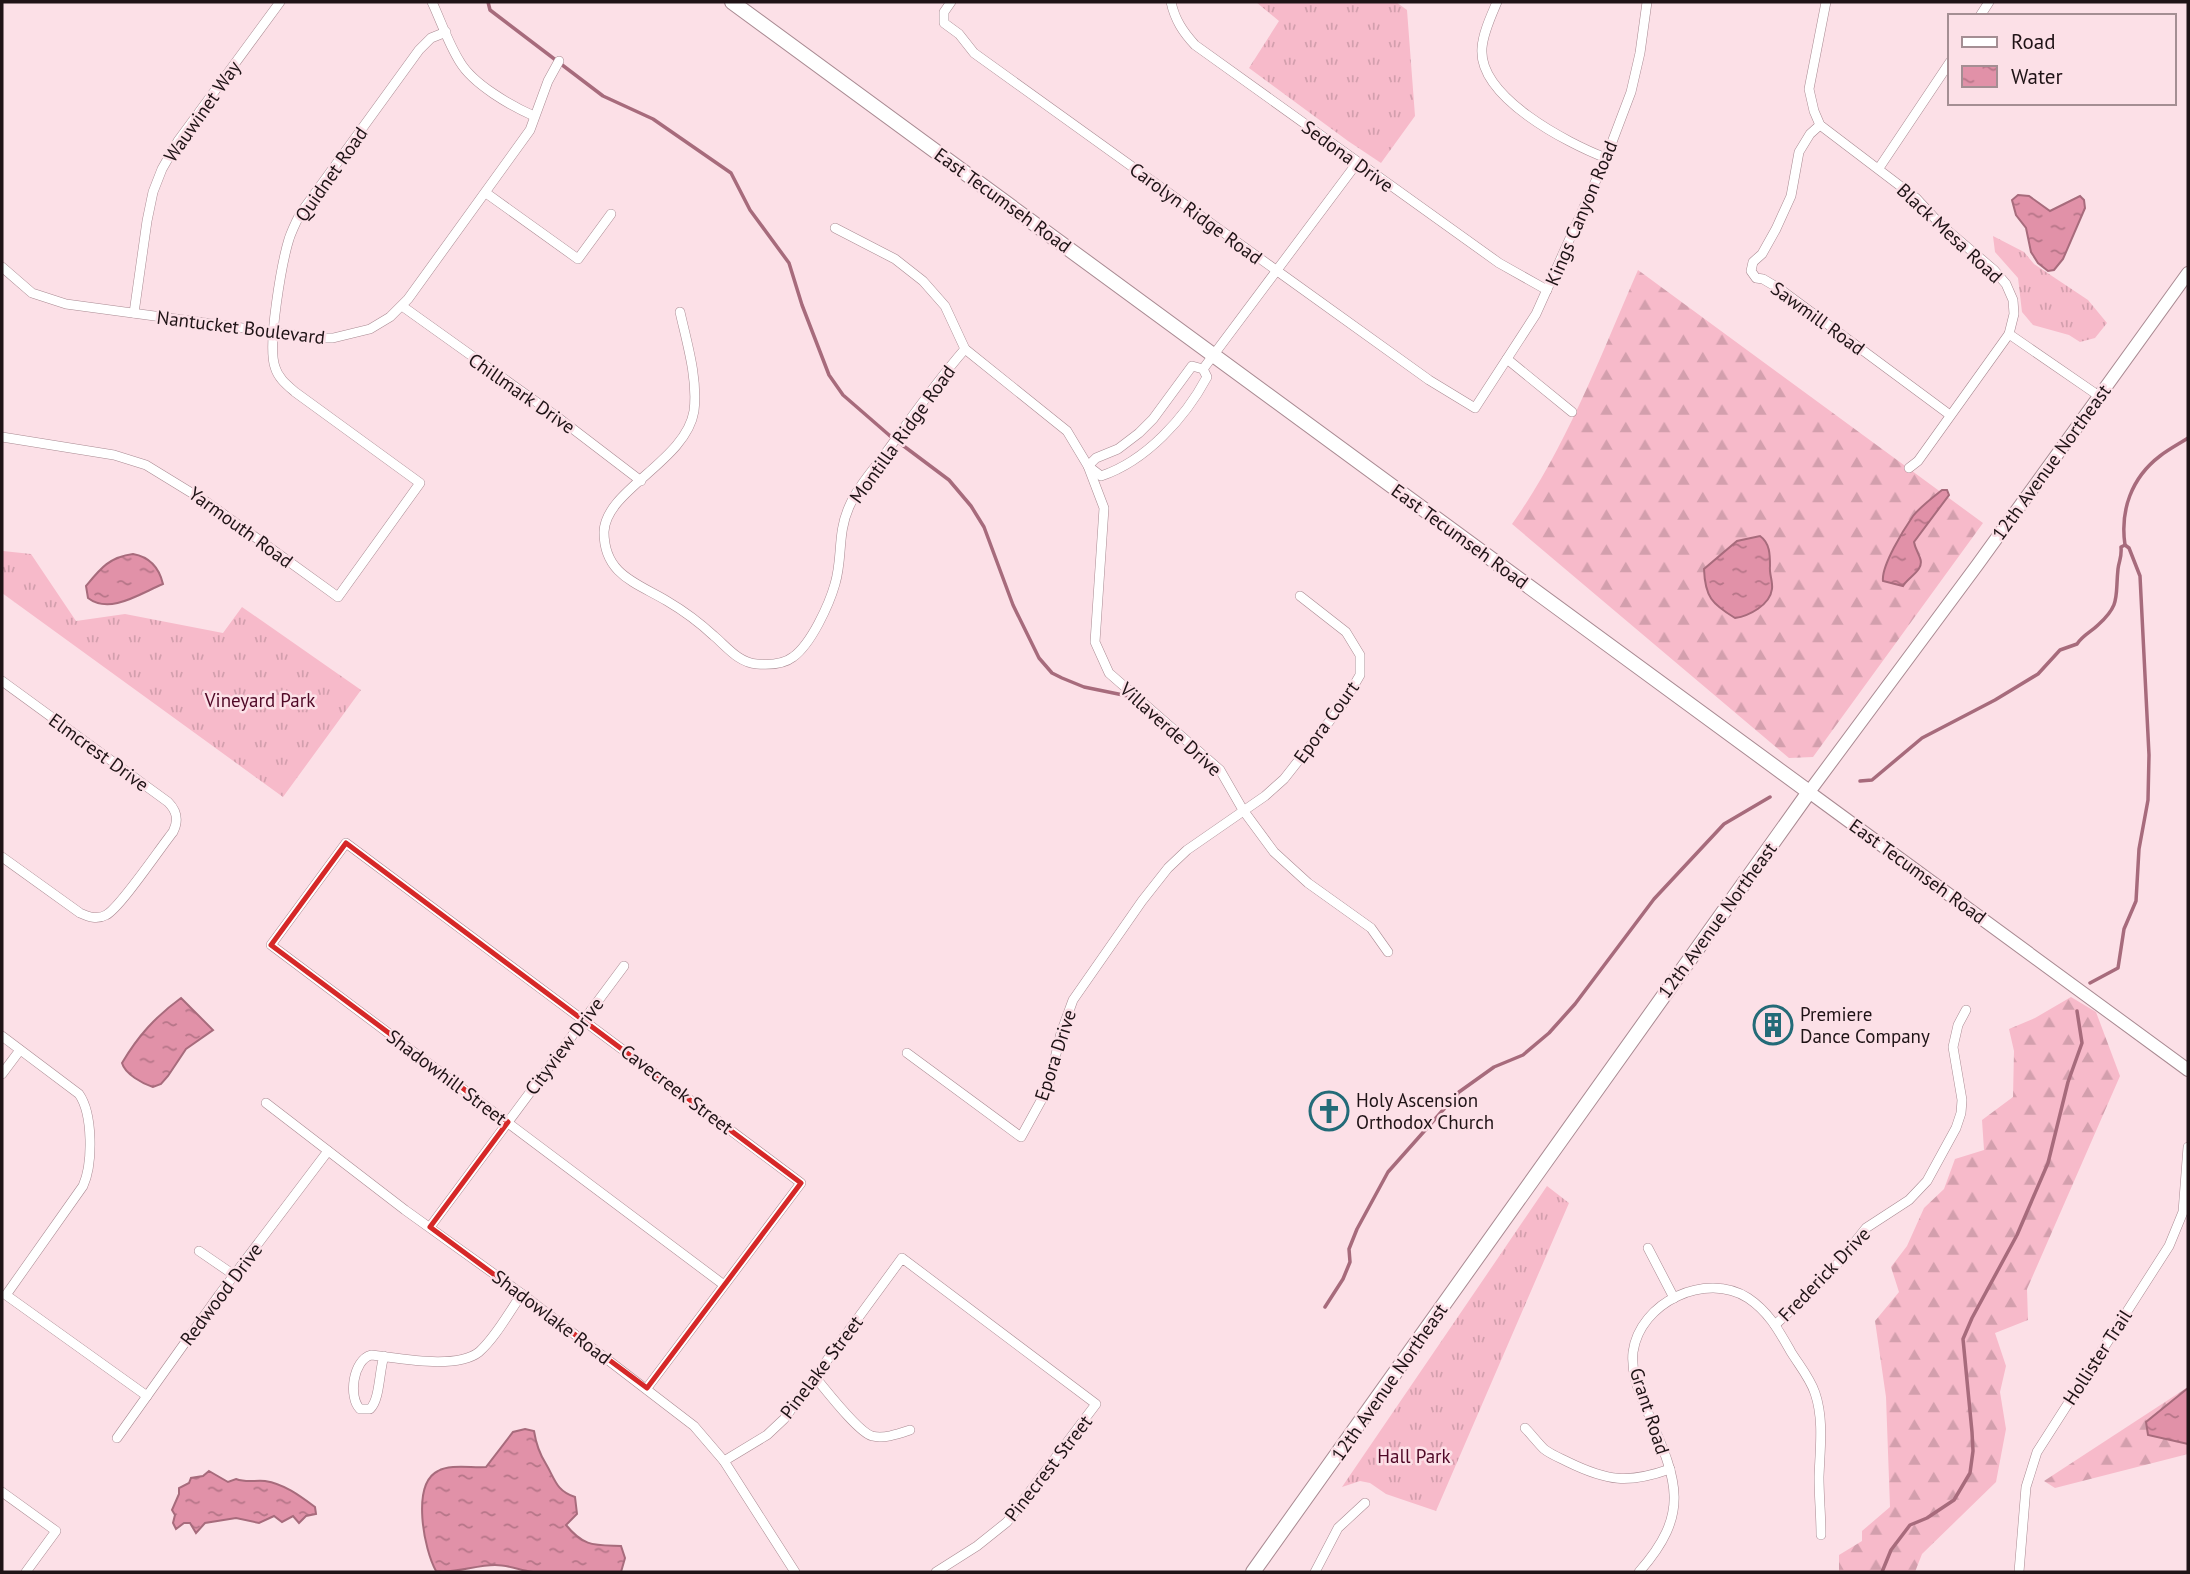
<svg xmlns="http://www.w3.org/2000/svg" width="2190" height="1574" font-family="'PT Sans',sans-serif">
<style>
.grass{fill:url(#grass-tufts)}
.forest{fill:url(#forest-firs)}
.water{fill:url(#water-ripples);stroke:#a76b7c;stroke-width:2}
.lines{fill:none;stroke-linecap:round;stroke-linejoin:round}
.stream{stroke:#a76b7c;stroke-width:3.5}
.street-casing{stroke:#a98a92;stroke-width:10}
.secondary-casing{stroke:#a98a92;stroke-width:14}
.primary-casing{stroke:#a98a92;stroke-width:16}
.street{stroke:#fff;stroke-width:9}
.secondary{stroke:#fff;stroke-width:12}
.primary{stroke:#fff;stroke-width:14}
.marked{fill:none;stroke:#d62828;stroke-width:5;stroke-linejoin:round}
.labels{text-anchor:middle;stroke-width:5;stroke-linejoin:round;paint-order:stroke}
.street-label{font-size:19px;fill:#1f1316;stroke:#fce0e7}
.park-label{font-size:19px;fill:#4f0826;stroke:#fce0e7}
.poi-label{font-size:19px;fill:#1f1316;stroke:#fce0e7;text-anchor:start}
</style>
<defs>
<pattern id="grass-tufts" width="24" height="20" patternUnits="userSpaceOnUse" patternTransform="scale(1.75)"><rect width="24" height="20" fill="#f7baca"/><path d="M3 7l-1-3M5 7V3M7 7l1-3M15 17l-1-3M17 17v-4M19 17l1-3" fill="none" stroke="#d39fad"/></pattern>
<pattern id="forest-firs" width="22" height="20" patternUnits="userSpaceOnUse" patternTransform="scale(1.75)"><rect width="22" height="20" fill="#f7baca"/><path d="M5 1l3.5 6h-7zM16 11l3.5 6h-7z" fill="#d39fad"/></pattern>
<pattern id="water-ripples" width="26" height="14" patternUnits="userSpaceOnUse" patternTransform="scale(1.75)"><rect width="26" height="14" fill="#e191a8"/><path d="M2 4q2-2 4 0t4 0M15 11q2-2 4 0t4 0" fill="none" stroke="#b67588"/></pattern>
</defs>
<rect width="100%" height="100%" fill="#fce0e7"/>
<g class="grass">
<polygon points="1256,2 1396,2 1407,10 1415,116 1381,163 1348,141 1249,68 1279,21"/>
<polygon points="1993,236 2024,252 2034,264 2088,300 2107,323 2095,338 2080,342 2069,335 2033,325 2022,312 2018,278 1995,252"/>
<polygon points="3,551 31,554 76,621 125,614 223,633 242,607 361,690 283,797 2,593"/>
<polygon points="1547,1186 1569,1203 1436,1511 1386,1494 1370,1483 1360,1481 1342,1487"/>
</g>
<g class="forest">
<path d="M 1638,270 L 1983,523 L 1813,757 L 1789,758 L 1512,524 C 1566,448 1601,355 1638,270 Z"/>
<polygon points="2071,997 2096,1012 2120,1076 2027,1289 2028,1320 1995,1333 2006,1366 2000,1392 2006,1429 1996,1482 1922,1554 1915,1572 1839,1572 1839,1555 1862,1541 1862,1531 1890,1507 1886,1397 1875,1321 1899,1292 1891,1267 1907,1246 1924,1208 1944,1189 1955,1159 1984,1150 1982,1120 2013,1097 2014,1051 2009,1029 2035,1018"/>
<polygon points="2188,1387 2188,1454 2055,1488 2044,1481"/>
</g>
<g class="water">
<polygon points="2018,195 2029,196 2050,211 2080,196 2084,200 2085,208 2063,259 2054,270 2048,271 2038,263 2031,252 2026,228 2016,215 2012,200"/>
<path d="M 1942,490 L 1947,490 L 1949,495 L 1914,542 C 1915,548 1918,552 1920,558 C 1925,570 1908,577 1903,586 L 1883,581 C 1881,566 1904,529 1913,516 C 1921,506 1932,498 1942,490 Z"/>
<path d="M 1760,536 C 1770,543 1770,555 1770,566 C 1769,574 1773,581 1772,589 C 1770,605 1749,616 1735,618 C 1712,604 1705,597 1704,569 L 1737,541 Z"/>
<path d="M 133,554 C 150,557 159,567 163,584 C 141,593 110,615 88,598 L 86,586 C 100,569 109,557 133,554 Z"/>
<path d="M 181,998 L 213,1030 L 186,1049 L 168,1076 L 161,1084 L 153,1087 C 143,1084 125,1074 122,1063 C 138,1036 155,1017 181,998 Z"/>
<polygon points="2188,1388 2188,1444 2148,1435 2146,1422"/>
<path d="M 525,1429 L 534,1431 C 536,1444 539,1453 546,1464 C 555,1479 556,1491 575,1497 L 577,1514 L 566,1525 C 584,1547 594,1545 621,1546 L 625,1558 L 621,1572 C 592,1572 561,1574 533,1572 C 519,1570 509,1565 495,1565 C 475,1565 455,1574 436,1571 C 424,1550 411,1484 438,1471 C 450,1464 471,1468 486,1467 L 513,1432 Z"/>
<path d="M 209,1471 L 228,1482 L 236,1479 C 247,1483 254,1480 265,1481 C 284,1484 299,1495 315,1507 L 316,1514 L 306,1516 L 299,1523 L 293,1516 L 282,1522 L 274,1516 L 259,1523 L 236,1518 L 205,1523 L 196,1533 L 190,1523 L 184,1523 L 176,1529 L 173,1523 L 175,1515 L 172,1510 L 179,1494 L 179,1488 L 189,1483 L 191,1478 L 203,1476 Z"/>
</g>
<g class="lines">
<g class="stream">
<polyline points="488,2 490,10 603,96 653,119 731,173 750,210 789,263 802,305 829,375 843,395 889,435 949,480 971,506 984,527 1013,605 1039,658 1052,673 1062,678 1084,687 1128,696 1136,702"/>
<path d="M 1860,781 L 1872,780 L 1922,738 L 1995,700 L 2038,674 L 2060,650 L 2077,644 C 2083,635 2091,632 2098,625 C 2121,604 2115,597 2118,569 C 2119,560 2122,558 2121,547 L 2125,545 C 2120,511 2131,478 2160,456 C 2169,449 2179,444 2188,438"/>
<polyline points="2090,983 2118,968 2124,929 2136,901 2139,849 2148,800 2149,755 2140,576 2129,548 2125,545"/>
<polyline points="1325,1307 1343,1279 1350,1262 1349,1249 1357,1229 1388,1172 1459,1092 1494,1067 1523,1055 1549,1033 1575,1004 1654,899 1724,824 1770,797"/>
<polyline points="1882,1572 1891,1550 1910,1525 1927,1518 1954,1500 1970,1473 1973,1451 1972,1432 1963,1339 1972,1318 2017,1235 2048,1163 2068,1082 2082,1043 2077,1011"/>
</g>
<defs>
<g id="street">
<path d="M 432,2 C 441,21 448,43 460,62 C 473,84 511,106 534,116"/>
<polyline points="951,2 944,12 944,23 959,34 974,53 1429,380 1475,408 1536,314 1606,158 1631,92 1640,53 1647,2"/>
<path d="M 1171,2 C 1175,20 1183,32 1195,45 L 1499,263 L 1547,290"/>
<path d="M 1497,2 C 1491,16 1483,33 1482,48 C 1478,97 1567,143 1606,158"/>
<polyline points="1826,2 1809,89 1814,111 1820,125 1916,198 1940,224 1994,270 2006,284 2013,300 2014,314 2009,334 1918,461 1909,468"/>
<polyline points="1980,16 1989,2"/>
<polyline points="1820,125 1810,134 1799,152 1791,196 1776,229 1762,254 1753,262 1751,271 1756,278 1763,279 1780,289 1950,415"/>
<polyline points="1879,168 1950,62"/>
<polyline points="486,193 578,259 611,214"/>
<polyline points="835,228 895,259 923,281 945,306 965,349 1067,431 1088,466 1104,508 1095,642 1109,673 1220,770 1243,810 1274,852 1308,883 1371,928 1388,952"/>
<polyline points="2,267 32,293 66,304 317,338 333,338 370,329 390,317 408,299 530,130 548,81 559,61"/>
<polyline points="402,306 556,416 641,481"/>
<path d="M 680,312 C 687,343 698,379 694,411 C 686,461 605,490 604,532 C 604,575 637,583 667,601 C 684,611 700,623 714,636 C 727,647 739,663 757,664 C 769,665 784,664 793,657 C 811,644 829,605 835,584 C 843,557 837,534 849,507 C 858,486 875,468 888,450 C 913,415 937,381 965,349"/>
<polyline points="134,313 147,221 153,192 162,169 178,141 280,2"/>
<polyline points="2009,334 2099,396"/>
<polyline points="1507,359 1572,412"/>
<path d="M 1192,366 L 1203,369 L 1207,377 C 1185,418 1146,461 1101,476 L 1088,466 L 1096,458 L 1118,449 L 1139,433 L 1153,419 Z"/>
<polyline points="1203,369 1357,163"/>
<path d="M 2,437 L 114,455 L 146,465 L 208,503 L 338,597 L 420,483 L 295,392 C 287,385 278,378 275,367 C 267,345 282,262 289,239 C 292,230 296,222 300,214 L 419,50 L 431,38 L 446,32"/>
<path d="M 2,681 L 168,802 C 177,811 179,820 173,832 C 160,848 120,908 106,915 C 97,920 89,917 80,913 L 2,857"/>
<path d="M 2,1036 L 79,1094 C 93,1114 93,1164 83,1186 L 6,1295 L 147,1396"/>
<polyline points="907,1053 1021,1137 1048,1088 1061,1033 1073,1000 1142,901 1168,868 1187,850 1265,796 1284,779 1343,704 1360,675 1360,655 1346,632 1300,596"/>
<polyline points="2,1074 20,1050"/>
<polyline points="266,1103 405,1210 522,1294 694,1426 724,1461 795,1572"/>
<polyline points="430,1227 624,966"/>
<polyline points="1648,1248 1674,1298"/>
<polyline points="199,1251 234,1275"/>
<polyline points="1775,1325 1830,1273 1866,1228 1909,1200 1927,1181 1956,1128 1961,1113 1962,1100 1953,1047 1958,1025 1966,1010"/>
<path d="M 384,1356 C 379,1371 380,1400 370,1409 L 360,1409 C 348,1397 353,1360 371,1355 C 399,1358 456,1370 479,1352 C 496,1337 509,1312 522,1294"/>
<path d="M 815,1377 C 826,1390 858,1432 872,1436 C 884,1439 898,1434 910,1430"/>
<polyline points="647,1388 801,1183 346,843 271,945 724,1285"/>
<path d="M 1525,1428 C 1531,1434 1537,1442 1544,1449 C 1550,1454 1560,1458 1568,1462 C 1607,1481 1628,1484 1670,1469"/>
<polyline points="117,1438 219,1295 328,1151"/>
<polyline points="724,1461 767,1435 784,1419 902,1258 1096,1404 1007,1522 977,1546 936,1572"/>
<polyline points="2,1492 56,1531 26,1572"/>
<polyline points="1315,1572 1338,1528 1365,1503"/>
<path d="M 1639,1572 C 1694,1510 1675,1477 1646,1408 C 1638,1390 1631,1372 1633,1352 C 1640,1302 1706,1271 1748,1298 C 1769,1312 1779,1331 1791,1352 C 1799,1365 1810,1378 1815,1393 C 1824,1419 1820,1449 1819,1477 C 1819,1496 1821,1516 1821,1535"/>
<polyline points="2019,1572 2026,1487 2037,1452 2169,1246 2183,1212 2188,1147"/>
</g>
<polyline id="secondary" points="2188,273 1978,564 1809,792 2188,1070"/>
<polyline id="primary" points="732,2 1809,792 1253,1572"/>
</defs>
<use href="#street" class="street-casing"/>
<use href="#secondary" class="secondary-casing"/>
<use href="#primary" class="primary-casing"/>
<use href="#street" class="street"/>
<use href="#secondary" class="secondary"/>
<use href="#primary" class="primary"/>
</g>
<path class="marked" d="M 346,843 L 801,1183 L 647,1388 L 430,1227 L 508,1122 L 271,945 Z"/>
<defs>
<symbol id="building-ring" viewBox="-11 -11 22 22"><circle r="9.5" fill="#fce0e7" stroke="#236b78" stroke-width="1.5"/><path d="M-4-6H4V6H1V3H-1V6H-4ZM-2.5-4.3h1.7v1.8h-1.7ZM.8-4.3h1.7v1.8H.8ZM-2.5-1h1.7V.8h-1.7ZM.8-1h1.7V.8H.8Z" fill="#236b78"/></symbol>
<symbol id="church-ring" viewBox="-11 -11 22 22"><circle r="9.5" fill="#fce0e7" stroke="#236b78" stroke-width="1.5"/><path d="M-1.2-6h2.4v3.5h3.3v2.4h-3.3V6h-2.4V-.1h-3.3v-2.4h3.3Z" fill="#236b78"/></symbol>
</defs>
<g fill-rule="evenodd">
<use href="#building-ring" x="1751" y="1003" width="44" height="44"/>
<use href="#church-ring" x="1307" y="1089" width="44" height="44"/>
</g>
<g class="labels">
<g class="street-label">
<text transform="translate(202 111) rotate(-55)" y="7">Wauwinet Way</text>
<text transform="translate(1348 156) rotate(36)" y="7">Sedona Drive</text>
<text transform="translate(331 174) rotate(-55)" y="7">Quidnet Road</text>
<text transform="translate(1003 200) rotate(36)" y="7">East Tecumseh Road</text>
<text transform="translate(1196 213) rotate(36)" y="7">Carolyn Ridge Road</text>
<text transform="translate(1581 213) rotate(-67)" y="7">Kings Canyon Road</text>
<text transform="translate(1950 233) rotate(43)" y="7">Black Mesa Road</text>
<text transform="translate(1818 318) rotate(36)" y="7">Sawmill Road</text>
<text transform="translate(241 327) rotate(7)" y="7">Nantucket Boulevard</text>
<text transform="translate(522 393) rotate(35)" y="7">Chillmark Drive</text>
<text transform="translate(902 434) rotate(-54)" y="7">Montilla Ridge Road</text>
<text transform="translate(2051 462) rotate(-54)" y="7">12th Avenue Northeast</text>
<text transform="translate(241 527) rotate(36)" y="7">Yarmouth Road</text>
<text transform="translate(1460 536) rotate(36)" y="7">East Tecumseh Road</text>
<text transform="translate(1326 722) rotate(-54)" y="7">Epora Court</text>
<text transform="translate(1171 729) rotate(42)" y="7">Villaverde Drive</text>
<text transform="translate(99 752) rotate(36)" y="7">Elmcrest Drive</text>
<text transform="translate(1918 871) rotate(36)" y="7">East Tecumseh Road</text>
<text transform="translate(1717 920) rotate(-54)" y="7">12th Avenue Northeast</text>
<text transform="translate(564 1046) rotate(-53)" y="7">Cityview Drive</text>
<text transform="translate(1055 1055) rotate(-72)" y="7">Epora Drive</text>
<text transform="translate(447 1077) rotate(37)" y="7">Shadowhill Street</text>
<text transform="translate(677 1089) rotate(37)" y="7">Cavecreek Street</text>
<text transform="translate(1824 1274) rotate(-46)" y="7">Frederick Drive</text>
<text transform="translate(221 1294) rotate(-53)" y="7">Redwood Drive</text>
<text transform="translate(552 1317) rotate(37)" y="7">Shadowlake Road</text>
<text transform="translate(2097 1357) rotate(-57)" y="7">Hollister Trail</text>
<text transform="translate(821 1367) rotate(-53)" y="7">Pinelake Street</text>
<text transform="translate(1389 1382) rotate(-55)" y="7">12th Avenue Northeast</text>
<text transform="translate(1650 1411) rotate(72)" y="7">Grant Road</text>
<text transform="translate(1048 1468) rotate(-52)" y="7">Pinecrest Street</text>
</g>
<g class="park-label">
<text x="260" y="707">Vineyard Park</text>
<text x="1414" y="1463">Hall Park</text>
</g>
<g class="poi-label">
<text x="1800" y="1021">Premiere<tspan x="1800" dy="22">Dance Company</tspan></text>
<text x="1356" y="1107">Holy Ascension<tspan x="1356" dy="22">Orthodox Church</tspan></text>
</g>
</g>
<rect width="2190" height="1574" fill="none" stroke="#1f1316" stroke-width="7"/>
<rect x="1948" y="14" width="228" height="91" fill="#fce0e7" stroke="#a48e93" stroke-width="2"/>
<rect x="1962" y="37" width="35" height="10" fill="#ffffff" stroke="#a48e93" stroke-width="2"/>
<text x="2011" y="49" font-size="21" fill="#1f1316">Road</text>
<rect x="1962" y="66" width="35" height="21" fill="url(#water-ripples)" stroke="#a48e93" stroke-width="2"/>
<text x="2011" y="84" font-size="21" fill="#1f1316">Water</text>
</svg>
